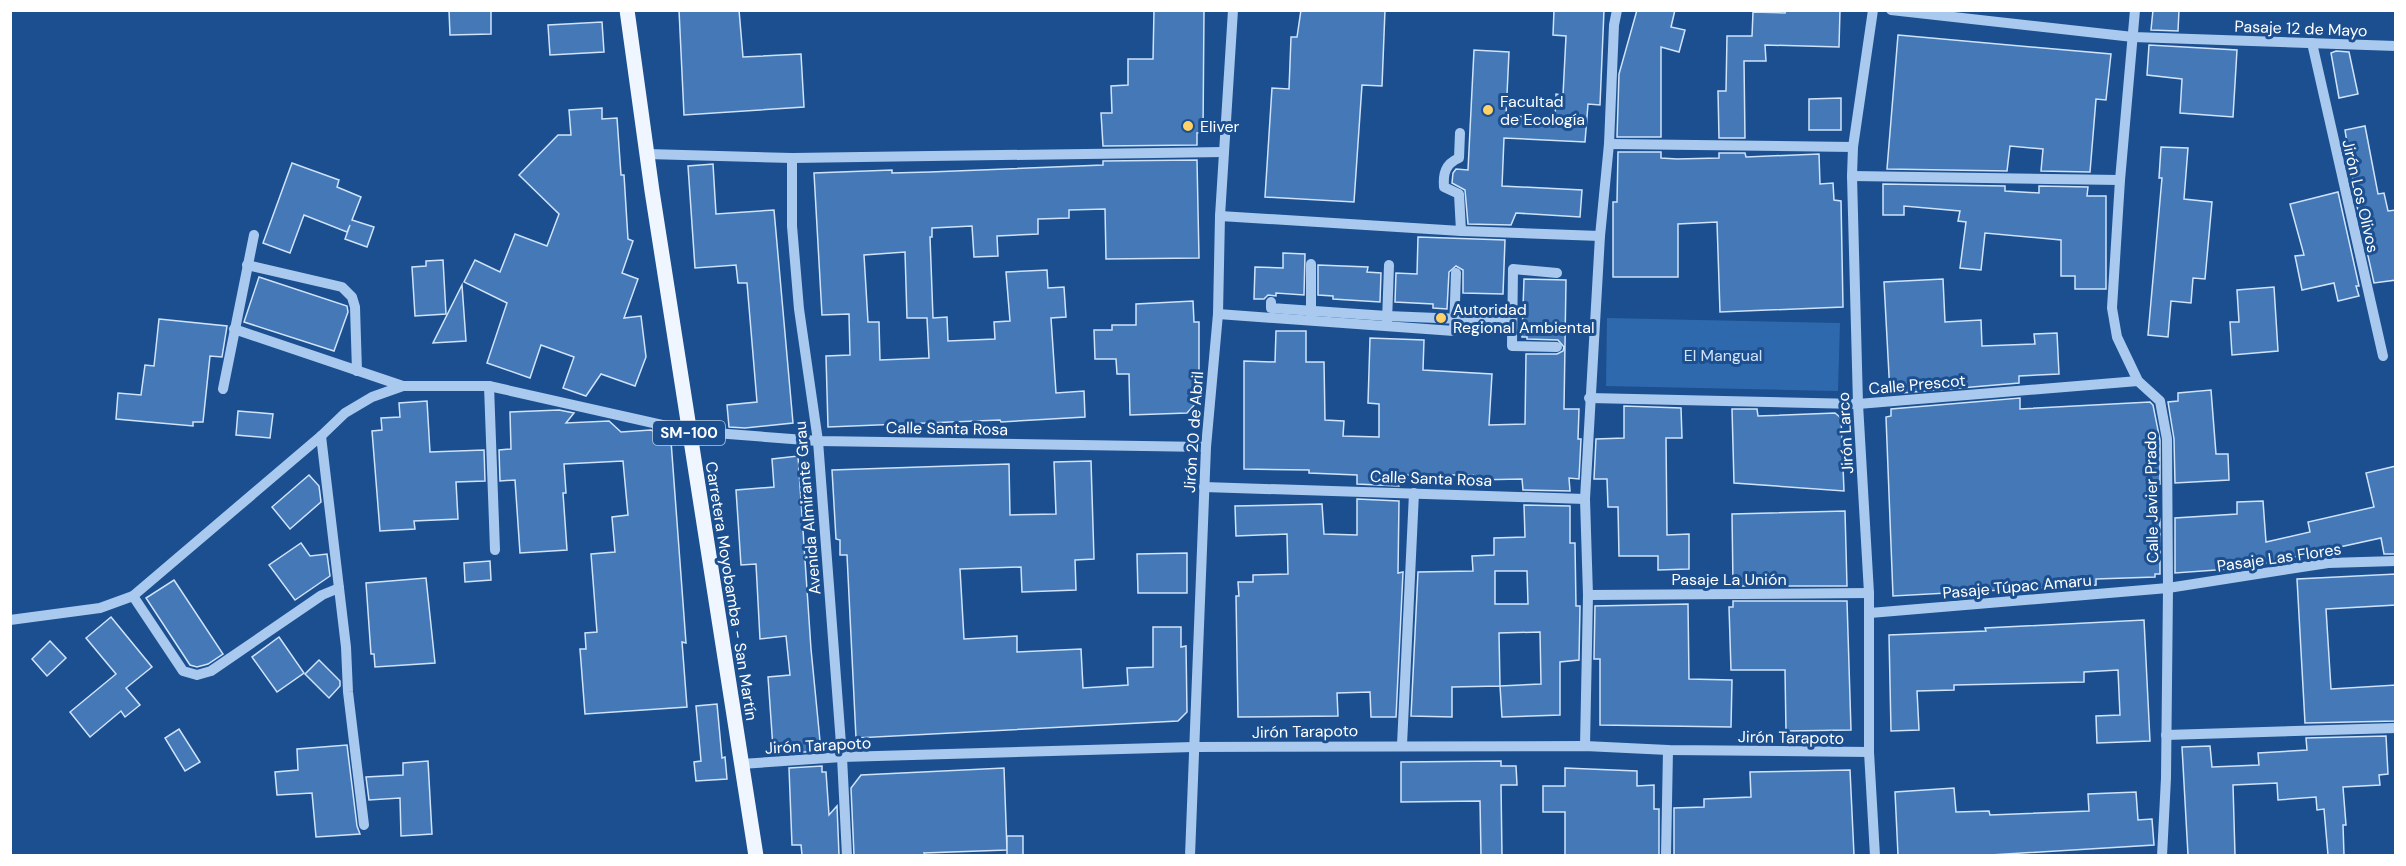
<svg xmlns="http://www.w3.org/2000/svg" width="2406" height="866" font-family="'DM Sans',sans-serif">
<style>
.green{fill:#2e69ad}
.building{fill:#4478b7;stroke:#cfe3fa;stroke-width:1.5;fill-rule:evenodd}
.lines{fill:none;stroke-linecap:round;stroke-linejoin:round}
.minor{stroke:#a9c9ee;stroke-width:10}
.major{stroke:#f0f6ff;stroke-width:15}
.poi-dot{fill:#ffd166;stroke:#1b4f8f;stroke-width:2}
.labels{text-anchor:middle;stroke-width:6;stroke-linejoin:round;paint-order:stroke}
.shield{fill:#1b4f8f;stroke:#bbcadd;stroke-width:1.5}
.shield-label{font-size:15px;font-weight:bold;fill:#fff}
.street-label{font-size:16px;fill:#fff;stroke:#1b4f8f}
.poi-label{font-size:16px;fill:#fff;stroke:#1b4f8f;text-anchor:start}
.park-label{font-size:16px;fill:#cfe3fa;stroke:#1b4f8f}
</style>
<rect width="100%" height="100%" fill="#1b4f8f"/>
<polygon class="green" points="1607,318 1840,323 1838,391 1606,386"/>
<g class="building">
<polygon points="449,10 491,10 491,34 450,35"/>
<polygon points="679,10 739,10 743,57 801,54 804,107 684,115"/>
<polygon points="1154,10 1204,10 1203,132 1197,133 1197,145 1103,146 1101,113 1112,113 1111,86 1128,85 1128,59 1153,59"/>
<polygon points="1301,10 1385,10 1382,86 1362,85 1354,202 1265,197 1272,88 1289,89 1291,37 1297,37"/>
<polygon points="1554,10 1604,10 1600,105 1588,104 1585,142 1504,138 1502,186 1582,190 1580,217 1516,213 1511,225 1468,224 1465,190 1452,183 1453,173 1456,169 1468,170 1474,50 1509,52 1506,116 1555,118 1556,94 1563,95 1566,36 1553,35"/>
<polygon points="1637,10 1675,10 1671,27 1685,30 1679,52 1661,47 1661,137 1617,137 1619,74"/>
<polygon points="1786,10 1840,10 1839,47 1765,45 1766,61 1744,61 1745,138 1719,138 1718,91 1726,91 1727,36 1752,36 1753,12 1785,13"/>
<polygon points="2153,10 2179,10 2178,31 2151,30"/>
<polygon points="602,22 604,52 550,55 548,25"/>
<polygon points="1898,35 2111,54 2106,100 2096,99 2090,172 2041,171 2043,149 2010,146 2007,171 1887,169"/>
<polygon points="2149,45 2237,50 2233,117 2180,113 2182,79 2147,75"/>
<polygon points="2336,51 2349,52 2358,94 2339,98 2331,53"/>
<polygon points="1841,98 1841,130 1809,130 1809,99"/>
<polygon points="602,108 602,119 617,118 621,175 624,175 628,239 633,241 622,273 638,279 624,318 641,316 646,357 635,386 601,374 586,396 563,388 574,357 541,345 530,378 487,363 507,303 464,282 475,260 500,272 515,234 547,246 559,214 519,175 558,135 571,135 569,110"/>
<polygon points="2365,126 2378,194 2384,193 2388,211 2396,210 2396,280 2374,283 2353,188 2354,187 2345,130"/>
<polygon points="2161,147 2188,148 2184,199 2212,202 2205,279 2193,278 2191,303 2171,301 2168,337 2148,335 2162,178 2159,178"/>
<polygon points="1618,152 1661,152 1661,158 1677,159 1719,158 1719,153 1745,153 1746,157 1819,154 1820,184 1833,183 1834,200 1841,201 1843,307 1720,312 1717,222 1678,224 1678,277 1613,277 1613,202 1617,202"/>
<path d="M 1197,160 L 1199,258 L 1106,259 L 1105,209 L 1069,210 L 1069,218 L 1038,219 L 1038,234 L 997,236 L 998,256 L 974,257 L 972,226 L 932,228 L 932,237 L 930,237 L 933,318 L 947,317 L 948,341 L 995,339 L 994,322 L 1010,321 L 1006,272 L 1047,270 L 1048,288 L 1064,287 L 1066,317 L 1051,318 L 1056,393 L 1084,391 L 1085,417 L 1001,422 L 1000,420 L 828,427 L 826,356 L 850,355 L 849,314 L 822,315 L 814,173 L 892,170 L 892,173 L 930,172 L 1103,165 L 1103,161 ZM 905,252 L 907,318 L 927,318 L 929,358 L 880,360 L 879,322 L 868,322 L 864,255 Z"/>
<polygon points="292,163 339,180 337,187 361,197 352,220 374,227 367,247 345,239 350,225 347,232 304,215 290,253 263,243"/>
<polygon points="713,164 716,214 774,210 793,423 745,428 729,427 727,405 757,402 747,283 738,283 736,265 695,268 688,166"/>
<polygon points="1883,184 2005,186 2005,191 2039,193 2039,186 2088,187 2087,196 2106,196 2106,289 2075,289 2075,276 2061,276 2061,240 1985,233 1981,270 1960,268 1966,222 1958,221 1960,211 1904,206 1904,215 1883,215"/>
<polygon points="2338,192 2359,286 2356,286 2359,296 2338,301 2334,283 2302,290 2295,256 2304,255 2290,204"/>
<polygon points="1418,237 1505,240 1503,294 1463,293 1463,270 1456,266 1449,272 1447,309 1433,308 1433,304 1395,302 1396,273 1417,274"/>
<polygon points="1283,253 1305,254 1304,295 1276,293 1276,296 1268,295 1264,299 1254,299 1255,267 1283,268"/>
<polygon points="443,260 446,314 415,316 412,267 426,266 426,261"/>
<polygon points="1318,265 1368,267 1367,272 1381,273 1380,302 1333,299 1333,296 1318,295"/>
<polygon points="259,277 347,306 348,312 334,351 244,322"/>
<polygon points="1524,279 1566,280 1564,409 1579,409 1578,439 1581,439 1579,479 1569,478 1570,491 1523,490 1522,479 1473,480 1473,475 1399,475 1399,486 1357,484 1357,475 1309,473 1309,470 1244,469 1244,361 1275,362 1276,331 1306,331 1306,362 1324,362 1325,420 1344,421 1343,436 1379,437 1379,404 1368,403 1370,338 1424,340 1423,370 1492,374 1489,425 1525,424 1526,354 1557,354 1563,351 1564,347 1558,340 1527,339 1527,337 1522,337"/>
<polygon points="1943,279 1945,322 1981,320 1982,346 2035,344 2034,334 2057,333 2059,374 2019,376 2019,383 1890,394 1884,282"/>
<polygon points="462,285 466,341 433,343"/>
<polygon points="2274,287 2278,351 2232,355 2230,322 2239,322 2237,290"/>
<polygon points="1193,301 1194,322 1199,322 1199,372 1195,372 1196,403 1187,413 1130,415 1129,374 1117,374 1116,359 1095,359 1094,330 1112,330 1112,325 1136,325 1136,304"/>
<polygon points="159,319 227,326 222,357 210,356 203,422 193,422 193,426 116,419 118,393 141,395 145,365 154,366"/>
<polygon points="2211,390 2216,454 2228,454 2229,480 2175,483 2174,439 2168,402 2178,401 2178,393"/>
<polygon points="2020,398 2020,409 2150,402 2153,405 2160,440 2160,484 2156,484 2158,520 2160,519 2160,574 2155,574 2155,577 2096,579 2096,585 1893,596 1886,417 1891,416 1891,409"/>
<polygon points="427,401 430,452 484,450 485,481 456,482 458,519 414,521 415,529 380,531 372,431 382,430 381,418 400,417 399,403"/>
<polygon points="1624,406 1681,408 1682,438 1666,438 1667,535 1689,534 1689,569 1658,570 1658,556 1619,556 1618,507 1608,507 1607,479 1594,479 1596,439 1624,438"/>
<polygon points="1732,409 1757,409 1758,416 1835,413 1841,418 1844,491 1734,483"/>
<polygon points="559,410 574,413 566,423 609,421 621,432 651,430 671,441 686,643 682,642 687,707 585,714 580,649 586,649 585,633 597,632 591,554 615,552 612,517 628,515 623,461 564,464 566,493 563,493 567,550 520,553 515,480 500,481 499,450 511,449 510,412"/>
<polygon points="238,411 273,414 270,438 236,435"/>
<polygon points="798,456 811,649 821,751 788,753 788,747 773,748 768,677 790,675 786,636 760,639 756,564 741,565 736,490 774,487 772,459"/>
<polygon points="1091,461 1094,559 1075,560 1076,590 1022,592 1021,567 960,569 964,639 1017,636 1017,652 1081,649 1083,688 1128,685 1127,668 1153,667 1153,627 1181,627 1181,647 1186,646 1187,712 1178,721 856,738 847,555 840,555 840,540 836,539 832,470 1009,464 1010,515 1056,514 1054,462"/>
<polygon points="2396,466 2396,554 2384,554 2381,538 2244,568 2175,573 2175,518 2237,514 2237,502 2263,501 2266,542 2310,532 2308,522 2374,507 2366,473"/>
<polygon points="309,475 319,486 321,502 290,529 272,507"/>
<polygon points="1357,499 1399,501 1398,573 1403,572 1396,717 1371,717 1370,692 1337,693 1338,716 1238,717 1236,596 1239,596 1238,582 1253,582 1253,575 1288,574 1287,534 1236,536 1235,506 1322,504 1324,534 1357,535"/>
<path d="M 1524,505 L 1570,506 L 1570,543 L 1575,543 L 1576,606 L 1580,606 L 1579,660 L 1560,662 L 1560,715 L 1502,717 L 1500,686 L 1452,687 L 1452,717 L 1411,716 L 1418,572 L 1473,571 L 1472,556 L 1494,555 L 1494,538 L 1525,537 ZM 1495,571 L 1527,571 L 1528,604 L 1495,604 ZM 1540,632 L 1541,684 L 1500,686 L 1499,633 Z"/>
<polygon points="1845,511 1847,586 1733,586 1732,514"/>
<polygon points="301,543 310,556 327,554 330,576 295,600 269,565"/>
<polygon points="1187,553 1187,593 1138,593 1137,554"/>
<polygon points="490,561 491,580 465,582 464,563"/>
<polygon points="2396,574 2396,605 2326,609 2331,689 2396,685 2396,721 2305,723 2297,579"/>
<polygon points="426,578 435,663 375,667 374,654 371,654 366,583"/>
<polygon points="174,580 223,654 208,664 197,667 190,665 146,598"/>
<polygon points="1733,601 1847,601 1851,730 1786,731 1785,670 1731,670 1729,607 1733,607"/>
<polygon points="1688,604 1689,679 1732,680 1731,727 1600,725 1600,659 1594,659 1595,606"/>
<polygon points="111,617 152,667 126,688 140,705 125,717 121,711 90,737 70,712 116,674 86,638"/>
<polygon points="2144,620 2150,741 2097,743 2096,716 2120,715 2118,670 2084,672 2084,682 1954,685 1954,690 1917,691 1919,730 1891,731 1889,635 1986,631 1985,628"/>
<polygon points="279,637 304,673 277,692 252,657"/>
<polygon points="50,641 66,658 47,676 32,659"/>
<polygon points="319,660 340,681 340,686 329,698 305,674"/>
<polygon points="717,704 722,758 725,757 727,779 696,781 694,762 701,761 696,706"/>
<polygon points="179,729 200,762 185,771 165,738"/>
<polygon points="2386,736 2388,774 2379,775 2380,785 2343,787 2346,825 2343,825 2344,855 2328,855 2324,809 2317,810 2316,797 2278,800 2277,783 2233,785 2235,855 2188,855 2182,747 2210,746 2212,767 2259,765 2258,753 2307,750 2306,738"/>
<polygon points="347,745 357,826 360,834 316,837 312,793 277,795 275,772 298,770 297,749"/>
<polygon points="428,761 432,834 401,836 400,798 369,800 366,777 403,775 403,763"/>
<polygon points="1501,761 1501,766 1516,766 1517,785 1501,785 1502,855 1481,855 1480,801 1401,802 1401,762"/>
<polygon points="822,766 822,772 826,772 829,815 837,806 839,855 802,855 801,845 792,845 789,768"/>
<polygon points="1004,768 1007,850 924,853 925,855 854,855 851,788 861,775"/>
<polygon points="1565,768 1637,771 1637,786 1654,785 1654,809 1659,809 1659,855 1565,855 1565,812 1543,812 1543,786 1565,786"/>
<polygon points="1850,770 1854,855 1674,855 1674,808 1704,807 1704,799 1751,797 1750,772"/>
<polygon points="1954,788 1956,812 1989,811 1990,815 2089,811 2088,794 2136,792 2138,820 2152,819 2154,845 1990,855 1898,855 1895,792"/>
<rect x="1007" y="836" width="16" height="19"/>
</g>
<g class="lines">
<g class="minor">
<polyline points="1873,10 1853,147 1852,176 1858,404 1869,593 1869,752 1875,856"/>
<polyline points="1891,10 2133,37 2396,46"/>
<polyline points="2135,10 2120,180 2112,308 2117,337 2138,381 2160,401 2167,439 2168,588 2166,778 2162,856"/>
<polyline points="2312,43 2383,356"/>
<path d="M 1460,133 L 1459,158 C 1445,164 1443,174 1444,187 L 1459,194 L 1461,231"/>
<polyline points="1609,144 1853,147"/>
<polyline points="647,154 792,158 1224,152"/>
<polyline points="792,158 792,226 799,309 818,441 842,757 847,856"/>
<polyline points="1852,176 2120,180"/>
<polyline points="1220,216 1461,231 1600,236"/>
<polyline points="1311,264 1311,317"/>
<polyline points="247,265 342,287 352,297 355,307 357,371"/>
<polyline points="1557,273 1513,269 1512,346 1557,347"/>
<polyline points="1271,302 1271,308 1387,316 1512,321"/>
<polyline points="1218,314 1454,331 1456,273"/>
<polyline points="1387,322 1389,265"/>
<polyline points="234,329 403,386"/>
<polyline points="489,386 495,550"/>
<polyline points="223,389 254,235"/>
<polyline points="1589,398 1858,404 2138,381"/>
<polyline points="321,436 346,647 348,692 364,825"/>
<polyline points="1204,487 1585,499"/>
<polyline points="1588,595 1869,593"/>
<polyline points="133,596 183,671 197,675 211,671 322,595 339,588"/>
<polyline points="1870,613 2168,588 2328,563 2396,561"/>
<polyline points="10,620 100,608 133,596 321,436 345,413 372,397 403,386 489,386 689,431 818,441 1206,447"/>
<polyline points="2166,735 2396,728"/>
<polyline points="1402,745 1414,493"/>
<polyline points="1585,746 1588,595 1585,499 1600,236 1609,144 1614,25 1617,10"/>
<polyline points="741,764 842,757 1193,747 1585,746 1668,750 1869,752"/>
<polyline points="1190,856 1206,447 1218,314 1220,216 1233,10"/>
<polyline points="1666,856 1668,750"/>
</g>
<polyline class="major" points="627,10 652,191 756,856"/>
</g>
<g class="poi-dot">
<circle cx="1488" cy="110" r="6"/>
<circle cx="1188" cy="126" r="6"/>
<circle cx="1441" cy="318" r="6"/>
</g>
<g class="labels">
<rect class="shield" x="653" y="421" width="72" height="24" rx="4.5"/>
<g class="shield-label">
<text x="689" y="438">SM-100</text>
</g>
<g class="street-label">
<text transform="translate(2301 28) rotate(2)" y="6">Pasaje 12 de Mayo</text>
<text transform="translate(2361 196) rotate(77)" y="6">Jirón Los Olivos</text>
<text transform="translate(1917 384) rotate(-5)" y="6">Calle Prescot</text>
<text transform="translate(947 428) rotate(1)" y="6">Calle Santa Rosa</text>
<text transform="translate(1193 432) rotate(-86)" y="6">Jirón 20 de Abril</text>
<text transform="translate(1845 433) rotate(-93)" y="6">Jirón Larco</text>
<text transform="translate(1431 478) rotate(2)" y="6">Calle Santa Rosa</text>
<text transform="translate(2151 497) rotate(-91)" y="6">Calle Javier Prado</text>
<text transform="translate(807 508) rotate(-95)" y="6">Avenida Almirante Grau</text>
<text transform="translate(2279 557) rotate(-8)" y="6">Pasaje Las Flores</text>
<text x="1729" y="585">Pasaje La Unión</text>
<text transform="translate(2017 586) rotate(-5)" y="6">Pasaje Túpac Amaru</text>
<text transform="translate(732 591) rotate(81)" y="6">Carretera Moyobamba - San Martín</text>
<text transform="translate(1305 731) rotate(-1)" y="6">Jirón Tarapoto</text>
<text transform="translate(1791 737) rotate(1)" y="6">Jirón Tarapoto</text>
<text transform="translate(818 745) rotate(-3)" y="6">Jirón Tarapoto</text>
</g>
<g class="poi-label">
<text x="1500" y="107">Facultad<tspan x="1500" dy="18">de Ecología</tspan></text>
<text x="1200" y="132">Eliver</text>
<text x="1453" y="315">Autoridad<tspan x="1453" dy="18">Regional Ambiental</tspan></text>
</g>
<g class="park-label">
<text x="1723" y="361">El Mangual</text>
</g>
</g>
<rect width="2406" height="866" fill="none" stroke="#ffffff" stroke-width="24"/>
</svg>
